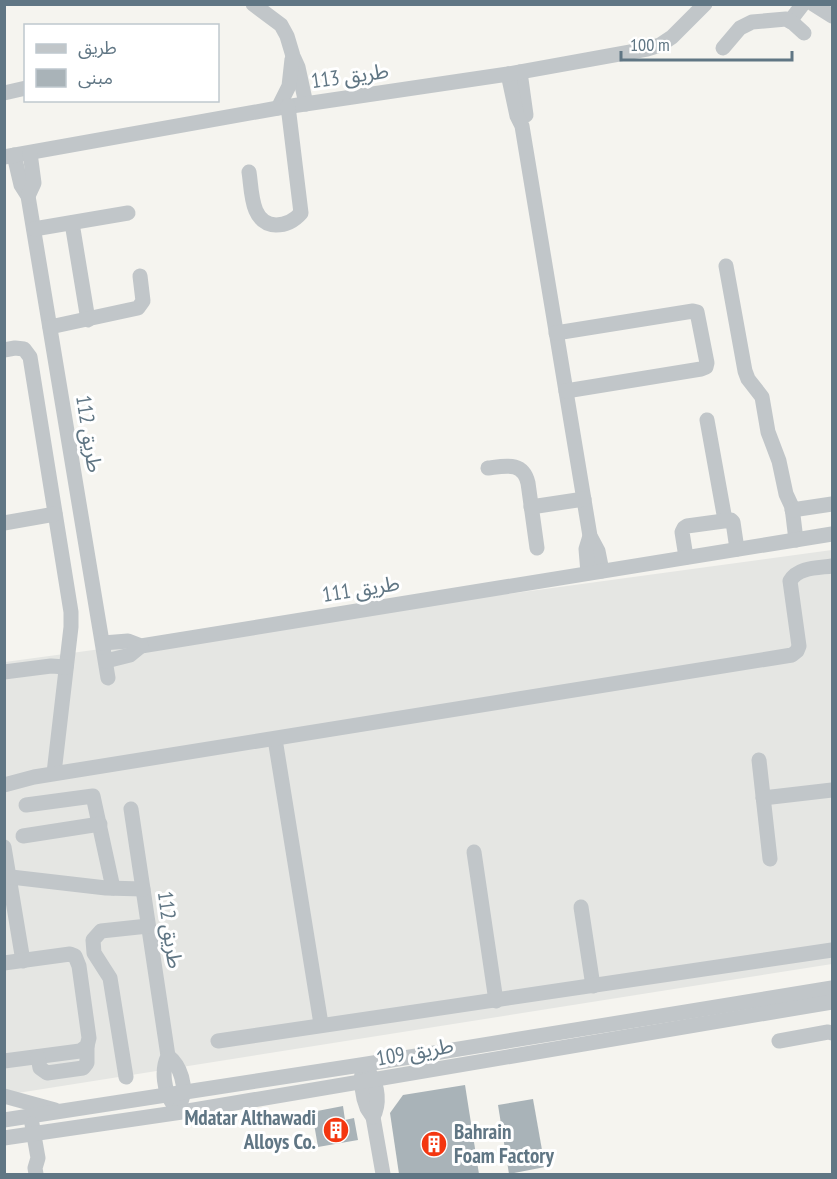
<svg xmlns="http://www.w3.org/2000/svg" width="837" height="1179" font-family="'PT Sans Narrow','Noto Sans Arabic',sans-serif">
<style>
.built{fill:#e5e6e3}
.building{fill:#a9b3b8}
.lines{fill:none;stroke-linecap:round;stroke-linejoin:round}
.minor{stroke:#c1c6c9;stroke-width:15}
.labels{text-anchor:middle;stroke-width:6;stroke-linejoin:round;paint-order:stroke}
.street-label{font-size:21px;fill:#607684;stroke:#fff}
.poi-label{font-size:21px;font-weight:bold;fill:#607684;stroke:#fff;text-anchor:end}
</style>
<rect width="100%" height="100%" fill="#f5f4ef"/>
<polygon class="built" points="832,550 832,964 5,1095 5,662"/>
<g class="building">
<polygon points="465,1085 479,1174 399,1174 390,1113 403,1095"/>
<polygon points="533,1099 545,1167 509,1174 498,1105"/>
<polygon points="343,1106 345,1120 354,1118 358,1140 318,1147 312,1112"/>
</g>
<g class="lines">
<g class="minor">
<polyline points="253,4 281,25 287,36 293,56 298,67 306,104"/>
<polyline points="813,4 832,16"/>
<polyline points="790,21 803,4"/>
<polyline points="723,48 740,28 752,22 786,19 793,23 804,33"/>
<polyline points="520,72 526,115"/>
<polyline points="508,74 517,116 522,126 590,536 598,551 602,571"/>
<polyline points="4,93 26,88"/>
<polyline points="278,108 289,86 292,59"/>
<polyline points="14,155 21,185 28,196 108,678"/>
<polyline points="4,157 278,108 508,74 647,49 660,45 672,37 705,4"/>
<path d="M 249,172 C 252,190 250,224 276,225 C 286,225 294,221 301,213 L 288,106"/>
<polyline points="28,196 34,183 30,153"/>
<polyline points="72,223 88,320"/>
<polyline points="34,229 128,213"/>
<polyline points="726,266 745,371 748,379 762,397 768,432 779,461 786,494 792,507 796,540"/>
<polyline points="50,327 138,308 143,301 140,276"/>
<polyline points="556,333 693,311 697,312 707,363 706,367 701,369 566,391"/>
<polyline points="4,350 15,348 24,349 30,357 71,612 71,627 54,773"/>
<polyline points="707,420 725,520"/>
<path d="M 488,468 C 505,466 523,461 528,483 L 537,548"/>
<polyline points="531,507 584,499"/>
<polyline points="792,510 832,504"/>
<polyline points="4,523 55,514"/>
<polyline points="686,557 682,532 684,528 687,526 731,520 733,522 737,549"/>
<polyline points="588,573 586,549 590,536"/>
<polyline points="103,643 128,641 141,646 832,534"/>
<polyline points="106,661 130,655 141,646"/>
<polyline points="4,672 51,666 66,667"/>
<polyline points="275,739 321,1024"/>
<polyline points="759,760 770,859"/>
<path d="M 4,785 L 34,777 L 792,655 L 797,651 L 799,646 L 790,581 C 798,567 818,568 832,566"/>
<polyline points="763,798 832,790"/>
<polyline points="26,805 93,796 113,888"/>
<path d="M 131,809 L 168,1056 C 161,1070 164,1091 173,1104"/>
<polyline points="23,836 100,824"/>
<polyline points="4,847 23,961"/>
<polyline points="474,852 496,1001"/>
<polyline points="11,877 106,888 143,889"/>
<polyline points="581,907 593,986"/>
<polyline points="4,963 70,954 75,956 79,966 89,1038 87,1046 80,1051 4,1061"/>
<polyline points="218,1041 832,950"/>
<polyline points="779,1041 828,1032 832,1033"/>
<path d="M 168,1056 C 181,1066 187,1087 181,1102"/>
<polyline points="38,1057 40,1068 47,1073 83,1068 87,1063 87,1046"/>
<polyline points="362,1073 361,1082 364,1099 367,1108 373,1117 383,1174"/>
<path d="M 370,1074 C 378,1086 380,1104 373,1117"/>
<polyline points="126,1077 110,978 94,953 93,940 101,931 148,926"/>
<polyline points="4,1096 55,1110"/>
<polyline points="4,1120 367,1064 832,988"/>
<polyline points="32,1124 38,1158 35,1168 36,1174"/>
<polyline points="4,1138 182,1112 832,1002"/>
</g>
</g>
<defs>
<symbol id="building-disc" viewBox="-11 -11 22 22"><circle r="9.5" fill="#f43610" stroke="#fff"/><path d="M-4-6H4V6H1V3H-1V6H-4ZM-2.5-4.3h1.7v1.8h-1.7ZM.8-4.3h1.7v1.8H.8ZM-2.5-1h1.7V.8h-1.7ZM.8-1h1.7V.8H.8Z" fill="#fff"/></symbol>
</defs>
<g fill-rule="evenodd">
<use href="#building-disc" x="321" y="1115" width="30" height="30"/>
<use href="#building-disc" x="419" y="1129" width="30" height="30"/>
</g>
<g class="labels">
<g class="street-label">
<text transform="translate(350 76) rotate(-8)" y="7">طريق 113</text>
<text transform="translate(89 434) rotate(81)" y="7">طريق 112</text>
<text transform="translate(361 589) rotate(-9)" y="7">طريق 111</text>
<text transform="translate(170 930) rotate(82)" y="7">طريق 112</text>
<text transform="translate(415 1052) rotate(-10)" y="7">طريق 109</text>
</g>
<g class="poi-label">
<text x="316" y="1125">Mdatar Althawadi<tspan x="316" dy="24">Alloys Co.</tspan></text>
<text x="454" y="1139" text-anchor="start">Bahrain<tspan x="454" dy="24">Foam Factory</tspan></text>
</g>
</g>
<rect width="837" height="1179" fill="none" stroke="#607684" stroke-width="12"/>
<rect x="24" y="24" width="195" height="78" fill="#ffffff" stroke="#bfc8ce" stroke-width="1.5"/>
<rect x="36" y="44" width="30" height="9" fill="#c1c6c9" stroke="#bfc8ce" stroke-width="1.5"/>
<text x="78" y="54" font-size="18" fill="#607684">طريق</text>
<rect x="36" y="69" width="30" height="18" fill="#a9b3b8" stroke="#bfc8ce" stroke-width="1.5"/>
<text x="78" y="84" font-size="18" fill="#607684">مبنى</text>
<path d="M621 51v9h171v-9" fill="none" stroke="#607684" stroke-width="3"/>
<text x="630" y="51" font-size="18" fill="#607684" stroke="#ffffff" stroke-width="4.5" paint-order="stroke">100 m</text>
</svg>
